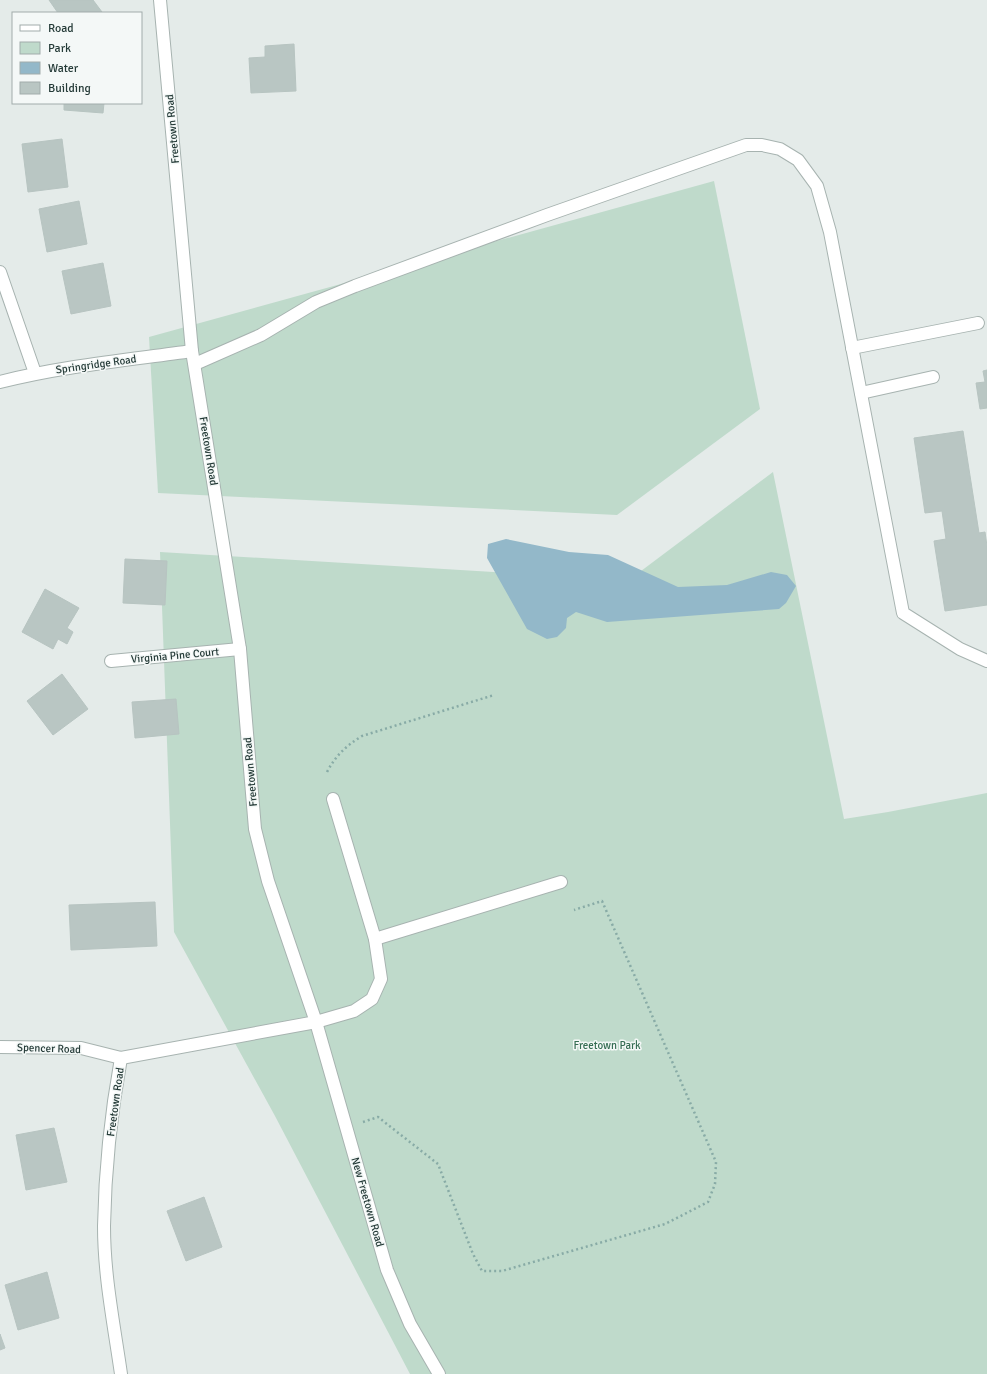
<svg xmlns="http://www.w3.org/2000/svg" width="987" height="1374" font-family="Signika,sans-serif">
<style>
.green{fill:#bfdacb}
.water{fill:#93b8c9}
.building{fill:#b9c6c3;stroke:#b7c4c1}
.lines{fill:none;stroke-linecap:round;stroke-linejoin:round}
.lane-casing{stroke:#a7b3b0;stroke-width:14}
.street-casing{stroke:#a7b3b0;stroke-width:14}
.path{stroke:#88aba6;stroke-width:2.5;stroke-dasharray:2 3;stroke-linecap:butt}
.lane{stroke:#fff;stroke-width:12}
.street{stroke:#fff;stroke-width:12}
.labels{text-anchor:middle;stroke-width:3;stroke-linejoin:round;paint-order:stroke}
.street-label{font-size:11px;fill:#253b38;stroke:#f4f8f7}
.park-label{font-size:11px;fill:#356d53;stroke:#f4f8f7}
</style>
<rect width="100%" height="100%" fill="#e4ebe9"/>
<g class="green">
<polygon points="714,181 760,409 617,515 158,493 149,337"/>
<polygon points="773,472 844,819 888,812 987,793 987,1374 410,1374 275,1116 174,932 160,552 629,580"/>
</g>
<polygon class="water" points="506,539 569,552 608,555 678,587 727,585 771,572 787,575 796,586 786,603 779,609 607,622 576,612 567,618 566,628 557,637 547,639 527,629 487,558 488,544"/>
<g class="building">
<polygon points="49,0 93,0 102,12 58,13"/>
<polygon points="294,44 296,91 251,93 249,58 265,57 265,46"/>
<polygon points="64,103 104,103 103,113 64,110"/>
<polygon points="62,139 68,187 28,192 22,144"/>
<polygon points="79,201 87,244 47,252 39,209"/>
<polygon points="103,263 111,306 71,314 62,271"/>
<polygon points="987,370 987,408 980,409 976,383 985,382 983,371"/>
<polygon points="963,431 979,533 985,532 987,546 987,605 945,611 934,541 946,539 942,511 925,513 914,438"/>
<polygon points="125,559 167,561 165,605 123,603"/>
<polygon points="45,589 79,608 67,628 73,632 67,644 58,639 53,649 22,632"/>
<polygon points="62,674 88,709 53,735 27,701"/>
<polygon points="176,699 179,734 135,738 132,702"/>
<polygon points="155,902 157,946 71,950 69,905"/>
<polygon points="54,1128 67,1182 26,1190 16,1135"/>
<polygon points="204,1197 222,1247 186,1261 167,1211"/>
<polygon points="47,1272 59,1318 18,1330 5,1285"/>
<polygon points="0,1334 5,1348 0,1350"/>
</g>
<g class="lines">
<defs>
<g id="lane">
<polyline points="852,348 978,323"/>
<polyline points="195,364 261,335 316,302 355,286 547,215 746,145 762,145 780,149 798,160 817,186 830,232 903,613 960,649 987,661"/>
<polyline points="861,393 933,377"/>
<polyline points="375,939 561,882"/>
<polyline points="316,1022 354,1011 372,999 381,979 375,939 333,799"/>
</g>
<g id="street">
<polyline points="160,0 192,351 240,649 255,829 268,881 316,1022 387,1270 410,1324 439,1374"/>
<polyline points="0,272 35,373"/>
<path d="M 0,382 C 63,366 128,360 192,351"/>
<polyline points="111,661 240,649"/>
<polyline points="0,1047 81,1048 121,1058 316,1022"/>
<path d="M 121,1374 C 114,1325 104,1276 104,1226 C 105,1170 111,1113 121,1058"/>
</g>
</defs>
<use href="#lane" class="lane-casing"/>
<use href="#street" class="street-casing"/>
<g class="path">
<path d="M 327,772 C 336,755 346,746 362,736 L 494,695"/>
<polyline points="363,1122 378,1117 438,1164 473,1254 482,1271 502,1271 665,1224 708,1202 715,1184 716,1162 602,901 574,910"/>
</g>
<use href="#lane" class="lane"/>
<use href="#street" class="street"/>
</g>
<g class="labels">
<g class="street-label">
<text transform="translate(172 129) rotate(-95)" y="4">Freetown Road</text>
<text transform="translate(96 364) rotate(-8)" y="4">Springridge Road</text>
<text transform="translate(209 451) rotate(81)" y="4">Freetown Road</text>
<text transform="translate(175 655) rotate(-5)" y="4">Virginia Pine Court</text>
<text transform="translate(250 772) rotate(-95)" y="4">Freetown Road</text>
<text transform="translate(49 1048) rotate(2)" y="4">Spencer Road</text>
<text transform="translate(115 1102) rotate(-82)" y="4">Freetown Road</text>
<text transform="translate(368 1202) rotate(74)" y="4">New Freetown Road</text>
</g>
<g class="park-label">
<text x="607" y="1049">Freetown Park</text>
</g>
</g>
<rect x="12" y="12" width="130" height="92" fill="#f4f8f7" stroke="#a1acab"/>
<rect x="20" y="25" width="20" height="6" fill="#ffffff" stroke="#a1acab"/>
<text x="48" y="32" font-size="12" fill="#253b38">Road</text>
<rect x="20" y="42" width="20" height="12" fill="#bfdacb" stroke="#a1acab"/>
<text x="48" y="52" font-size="12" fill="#253b38">Park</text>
<rect x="20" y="62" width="20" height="12" fill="#93b8c9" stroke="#a1acab"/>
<text x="48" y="72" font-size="12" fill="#253b38">Water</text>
<rect x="20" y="82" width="20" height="12" fill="#b9c6c3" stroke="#a1acab"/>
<text x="48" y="92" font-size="12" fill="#253b38">Building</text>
</svg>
